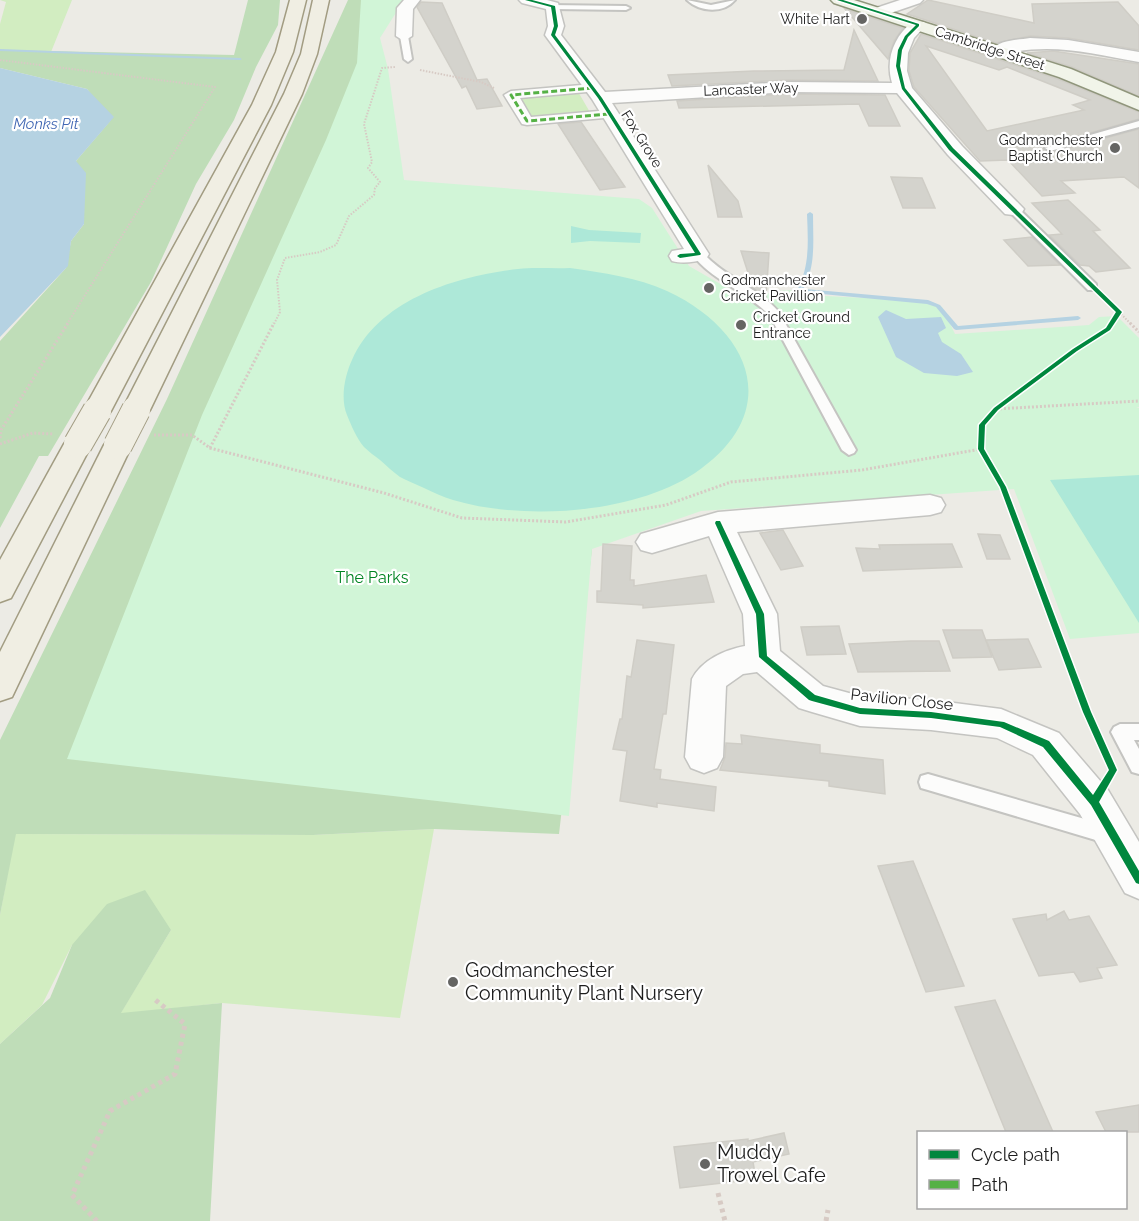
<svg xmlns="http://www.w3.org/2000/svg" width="1139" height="1221" font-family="Raleway,sans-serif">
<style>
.grass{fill:#d2edc1}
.forest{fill:#bfddb8}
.park{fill:#d1f5d7}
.pitch{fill:#ade8d8}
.water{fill:#b5d2e2}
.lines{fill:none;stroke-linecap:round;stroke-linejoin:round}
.stream{fill:#b5d2e2;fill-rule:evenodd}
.building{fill:#d4d3cd;stroke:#cfcdc6;stroke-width:1.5;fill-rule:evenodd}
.service-casing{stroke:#c4c4c1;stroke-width:4}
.pedestrian-casing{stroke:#c4c4c1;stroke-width:3}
.minor-casing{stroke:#c4c4c1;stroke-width:3}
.secondary-casing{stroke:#90967c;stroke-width:3}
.primary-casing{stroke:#a29c82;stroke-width:3}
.path-far2{stroke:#d7cac4;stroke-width:2;stroke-dasharray:1.5 1.5;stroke-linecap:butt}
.path-far1{stroke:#d7cac4;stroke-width:3;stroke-dasharray:2 2;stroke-linecap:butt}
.path{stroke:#d7cac4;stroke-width:5;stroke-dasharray:4 4;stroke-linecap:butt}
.service{fill:#fcfcfb;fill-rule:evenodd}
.pedestrian{fill:#fcfcfb;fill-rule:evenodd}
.minor{fill:#fcfcfb;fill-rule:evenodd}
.secondary{fill:#f1f4e9;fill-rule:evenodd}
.primary{fill:#f0eee3;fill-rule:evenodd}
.primary-bridge-casing{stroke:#a29c82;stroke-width:30;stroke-linecap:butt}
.primary-bridge{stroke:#f0eee3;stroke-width:28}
.quiet{stroke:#55b145;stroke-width:3;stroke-dasharray:6 3;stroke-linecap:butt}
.cycleway-casing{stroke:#fff;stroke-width:3}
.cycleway{fill:#00873e;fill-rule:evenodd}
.poi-dot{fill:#656563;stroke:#fff;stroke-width:2}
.labels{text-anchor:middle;stroke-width:4.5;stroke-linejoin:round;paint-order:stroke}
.far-poi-label{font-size:14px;fill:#1d1d1d;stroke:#fff;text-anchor:end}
.far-street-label{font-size:14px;fill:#1d1d1d;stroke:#fff}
.far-water-label{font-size:15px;font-style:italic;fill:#4268b4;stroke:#fff}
.park-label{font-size:16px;fill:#028423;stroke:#fff}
.street-label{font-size:16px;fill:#1d1d1d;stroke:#fff}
.near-poi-label{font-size:20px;fill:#1d1d1d;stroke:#fff;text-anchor:start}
</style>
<rect width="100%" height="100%" fill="#ecebe5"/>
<g class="grass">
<polygon points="0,0 72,0 51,52 0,50 0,24 6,2"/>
<polygon points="577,90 591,114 529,120 515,97"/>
<polygon points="434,829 400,1018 222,1003 120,1014 171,930 72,945 42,1005 0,1044 0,915 15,834 313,835"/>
</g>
<g class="forest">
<polygon points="248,0 280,0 278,25 256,67 234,120 196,184 151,282 48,456 39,456 0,528 0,341 66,268 71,241 84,224 76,161 111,120 87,89 0,68 0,50 234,55"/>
<polygon points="348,0 382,0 363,177 592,549 559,834 434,829 313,835 16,834 0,915 0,740 167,399"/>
<polygon points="145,890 171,930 121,1013 222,1003 210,1221 0,1221 0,1044 50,998 72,945 107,904"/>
</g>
<path class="park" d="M 361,0 L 404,0 L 380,38 L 388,69 L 404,180 L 639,199 L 652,208 L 689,266 L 750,301 C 764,293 789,285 804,295 L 929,301 L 942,307 L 955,334 L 1089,325 L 1099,317 L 1117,316 L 1139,338 L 1139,407 L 1136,408 L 1139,408 L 1139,633 L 1070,639 L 1014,489 L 701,511 L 592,549 L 569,816 L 67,759 L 202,415 L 326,140 L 357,63 Z"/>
<g class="pitch">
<polygon points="571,226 589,230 641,233 640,243 590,241 571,243"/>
<path d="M 570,268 C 603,273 637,277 667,291 C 753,331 784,413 695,473 C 633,514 523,521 453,500 C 443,497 433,492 424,488 C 416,484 407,481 400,477 C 393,472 387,466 380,460 C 375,456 369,452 364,447 C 357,439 351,425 347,415 C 340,398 345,375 352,360 C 379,299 457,276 518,269 C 535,267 553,269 570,268 Z"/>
<polygon points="1139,475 1139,623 1050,480"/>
</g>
<g class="water">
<polygon points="0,68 87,89 114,117 76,161 86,173 84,224 71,241 68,266 0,337"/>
<polygon points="886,310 906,319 941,317 946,328 938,333 942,342 961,354 973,372 957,376 924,373 896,357 878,317"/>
</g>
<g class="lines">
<g class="stream">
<polygon points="0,49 240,58 242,59 240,60 0,51"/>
<path d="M 810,212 L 813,214 C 813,240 816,265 804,288 L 805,289 L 928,300 L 940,305 L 958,326 L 1078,316 L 1081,318 L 1078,320 L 956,330 L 954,329 L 936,307 L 927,304 L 801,292 L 798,288 C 810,265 808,240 807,214 Z"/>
</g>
</g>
<g class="building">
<polygon points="928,0 1034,23 1032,4 1118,2 1139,26 1139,50 1068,38 1030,36 996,43 907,14"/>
<polygon points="421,2 442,3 477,80 487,79 502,106 477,109 466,86 462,88 417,7"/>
<polygon points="845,9 903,28 894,41 888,59"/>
<polygon points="854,30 878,81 788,80 672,86 668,75 754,71 844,70"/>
<path d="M 921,34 L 1058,79 L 1139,112 L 1139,119 L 1044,146 L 1043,149 L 1051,153 L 1139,129 L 1139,188 L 1124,177 L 1061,181 L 1075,193 L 1042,196 L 1008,160 L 980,161 L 914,87 L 909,71 L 910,53 ZM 926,46 L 999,70 L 1007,67 L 1090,100 L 1073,105 L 1084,110 L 987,131 Z"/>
<polygon points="1053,51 1139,64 1139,96 1072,67 1027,53"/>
<polygon points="788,94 885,95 900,126 869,126 859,104 679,108 677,101"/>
<polygon points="581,122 625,187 600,190 558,124"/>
<polygon points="708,165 738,201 742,217 718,217"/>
<polygon points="891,177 922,178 935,208 903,208"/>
<polygon points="1068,200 1100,230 1093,231 1130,268 1096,272 1089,266 1080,265 1049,235 1062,234 1032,203"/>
<polygon points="1032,237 1060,265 1028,266 1004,240"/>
<polygon points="741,251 769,253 766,297 753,288"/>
<polygon points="783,530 803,566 781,570 760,533"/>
<polygon points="978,534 1000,535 1010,559 987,559"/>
<polygon points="603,544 632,546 630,580 634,580 634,586 706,575 714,602 643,608 643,605 597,602 597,591 601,591"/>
<polygon points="952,544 962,567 863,571 856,548 880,549 879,545"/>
<polygon points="839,626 846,654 807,655 801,627"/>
<polygon points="943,630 982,630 992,657 953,658"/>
<polygon points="1028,639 1041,667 999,670 986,640"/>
<polygon points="637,640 674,645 666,714 663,714 654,769 661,770 660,779 716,787 714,811 657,803 657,807 620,801 627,751 613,749 620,719 622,719 627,676 631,677"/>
<polygon points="911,641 939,641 950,671 858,672 849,644"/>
<polygon points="741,735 820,745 820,753 883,760 885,794 829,786 829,781 720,770 725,757 726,743 742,744"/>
<polygon points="913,861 964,986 926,992 878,866"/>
<polygon points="1064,911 1069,920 1089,916 1117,965 1097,968 1102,978 1080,982 1074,972 1039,976 1013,919 1046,914 1047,920"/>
<polygon points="995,1000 1053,1132 1006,1132 955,1007"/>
<polygon points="1139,1105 1139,1132 1106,1132 1096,1112"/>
<polygon points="784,1133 789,1154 753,1162 756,1179 680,1188 674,1147 748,1139 748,1141"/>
</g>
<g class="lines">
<defs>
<g id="service">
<path d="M 687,0 L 711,5 L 735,0 C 723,14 700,12 687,0 Z"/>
<polygon points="550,5 626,6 630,8 626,10 553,9 549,7"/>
<polygon points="404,34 408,36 412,59 408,62 404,59 400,36"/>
<polygon points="1139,121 1139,127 1050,151 1045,148"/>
<polygon points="1013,206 1017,207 1096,284 1096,290 1088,290 1009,211 1008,209"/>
<path d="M 698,251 L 702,252 C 724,277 757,287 779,312 L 856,450 L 854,453 L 849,455 L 842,450 L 770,316 C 747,291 713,282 692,254 Z"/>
<polygon points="1120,724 1139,724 1139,740 1134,740 1139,749 1139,774 1132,772 1111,732 1114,727"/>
<polygon points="928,774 1109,826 1116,829 1119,835 1116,841 1109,844 928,790 921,788 919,782 921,776"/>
</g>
<polygon id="pedestrian" points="593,84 599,88 598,91 520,98 531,117 610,110 617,114 615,117 527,125 522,124 504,95 511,91"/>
<g id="minor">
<polygon points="404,0 420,0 413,9 412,36 404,41 396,36 397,8"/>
<path d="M 519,0 L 547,0 L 558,3 L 564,26 L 561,35 L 605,92 L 788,82 L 892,83 C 885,59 894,37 912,22 L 924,22 L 926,25 L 914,38 L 908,53 L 907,71 L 912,88 L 962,146 L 1024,209 L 1021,214 L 1013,215 L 1005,214 L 948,155 L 897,93 L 788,92 L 612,103 L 709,254 L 706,259 C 695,262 683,264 672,261 L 669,256 L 672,251 L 684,249 L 592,99 L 545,35 L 548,26 L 546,9 L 522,3 Z"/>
<polygon points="900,0 923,0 920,3 879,17 871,12 873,9"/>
<path d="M 1030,38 L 1068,40 L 1139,52 L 1139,62 C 1088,53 1051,42 999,55 L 991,50 C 999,40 1018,40 1030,38 Z"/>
<path d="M 930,495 L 941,498 L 945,505 L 941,512 L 930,515 L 737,532 L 777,614 L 780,651 L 823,686 L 860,696 L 931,700 L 1001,709 L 1059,733 L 1108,790 L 1139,842 L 1139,899 L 1125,893 L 1080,814 L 1033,755 L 997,738 L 931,730 L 860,726 L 812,712 L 799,708 L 757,672 L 743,674 L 726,686 L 723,757 L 717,768 L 704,773 L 691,768 L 685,757 L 692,679 C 702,660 724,650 745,646 L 743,614 L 709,536 L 652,553 L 641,550 L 636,542 L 641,534 L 718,512 Z"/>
</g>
<polygon id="secondary" points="831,0 854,0 1071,69 1139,98 1139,110 1059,77 834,3"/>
<g id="primary">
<polygon points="290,0 306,0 293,52 271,105 111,411 107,417 97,419 87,417 83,411 252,105 276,52"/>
<polygon points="313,0 329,0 317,54 302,94 150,410 146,416 136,418 126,416 122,410 284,94 301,54"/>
<polygon points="78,435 88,438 92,444 11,598 0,602 0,560 64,444 68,438"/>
<polygon points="118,436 128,439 132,445 12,697 0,701 0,652 104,445 108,439"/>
</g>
</defs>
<use href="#service" class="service-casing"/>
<use href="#pedestrian" class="pedestrian-casing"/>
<use href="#minor" class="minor-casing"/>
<use href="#secondary" class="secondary-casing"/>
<use href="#primary" class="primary-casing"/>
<g class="path-far2">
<polyline points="0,60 215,87 67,324"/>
<polyline points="420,70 481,82 494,88"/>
<polyline points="1119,312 1131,324"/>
<polyline points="274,324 280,312 277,280 285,258 320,252 336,245 349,216 374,195 375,188 380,182 368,168 372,162 364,124 382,68 395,67"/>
</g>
<g class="path-far1">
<polyline points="1130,323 1139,332"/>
<polyline points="996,409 1139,401"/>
<polyline points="154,435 192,435 210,448 384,493 462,518 566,522 666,505 731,482 862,470 981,449"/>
<polyline points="0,438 1,430 68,323"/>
<polyline points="0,444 33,433 54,434"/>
<polyline points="210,448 274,323"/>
</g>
<g class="path">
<polyline points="718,1193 725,1221"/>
<polyline points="97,1221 72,1195 110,1111 175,1074 185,1024 153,998"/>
<polyline points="826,1221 828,1210"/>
</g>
<use href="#service" class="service"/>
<use href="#pedestrian" class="pedestrian"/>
<use href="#minor" class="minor"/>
<use href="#secondary" class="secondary"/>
<use href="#primary" class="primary"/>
<defs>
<g id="primary-bridge">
<polyline points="78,444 97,411"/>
<polyline points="118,445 136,410"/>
</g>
</defs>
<use href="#primary-bridge" class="primary-bridge-casing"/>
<use href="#primary-bridge" class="primary-bridge"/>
<polyline class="quiet" points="593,88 511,95 527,121 610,114"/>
<defs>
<g id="cycleway">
<polygon points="525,0 532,0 555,6 558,26 555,35 602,98 701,254 700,255 680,258 677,256 680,254 695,253 598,98 551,35 554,26 551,7"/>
<polygon points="837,0 843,0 919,24 919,26 908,37 902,50 900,66 905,88 953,148 1122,312 1110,330 1077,351 998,410 985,425 984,449 1006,487 1091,712 1117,770 1099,802 1139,871 1139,884 1136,883 1091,805 1043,747 1000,727 931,718 860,714 812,701 809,700 759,657 756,614 715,523 716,521 720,521 721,523 764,614 767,656 815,695 860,708 931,712 1004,722 1049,741 1093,795 1109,770 1083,712 1000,487 978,449 979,425 994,408 1073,349 1106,328 1116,312 949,150 902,89 896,66 898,50 905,36 916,25"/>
</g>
</defs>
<use href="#cycleway" class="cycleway-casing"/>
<use href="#cycleway" class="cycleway"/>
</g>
<g class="poi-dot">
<circle cx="862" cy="19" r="6"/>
<circle cx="1115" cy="148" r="6"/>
<circle cx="709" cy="288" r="6"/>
<circle cx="741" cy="325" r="6"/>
<circle cx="453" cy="982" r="6"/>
<circle cx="705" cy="1164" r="6"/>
</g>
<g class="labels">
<g class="far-poi-label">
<text x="850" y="24">White Hart</text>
<text x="1103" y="145">Godmanchester<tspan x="1103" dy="16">Baptist Church</tspan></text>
<text x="721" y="285" text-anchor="start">Godmanchester<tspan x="721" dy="16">Cricket Pavillion</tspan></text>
<text x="753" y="322" text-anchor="start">Cricket Ground<tspan x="753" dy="16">Entrance</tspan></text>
</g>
<g class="far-street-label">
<text transform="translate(990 48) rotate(18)" y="5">Cambridge Street</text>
<text transform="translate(751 89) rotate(-2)" y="5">Lancaster Way</text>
<text transform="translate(642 139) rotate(58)" y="5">Fox Grove</text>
</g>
<g class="far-water-label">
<text x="46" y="129">Monks Pit</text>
</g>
<g class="park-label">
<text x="372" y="583">The Parks</text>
</g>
<g class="street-label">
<text transform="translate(902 699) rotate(6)" y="6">Pavilion Close</text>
</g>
<g class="near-poi-label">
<text x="465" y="977">Godmanchester<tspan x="465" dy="23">Community Plant Nursery</tspan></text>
<text x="717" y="1159">Muddy<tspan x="717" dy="23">Trowel Cafe</tspan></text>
</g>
</g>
<rect x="917" y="1131" width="210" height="78" fill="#ffffff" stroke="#a5a5a5" stroke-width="1.5"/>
<rect x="929" y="1150" width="30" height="9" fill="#00873e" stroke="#a5a5a5" stroke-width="1.5"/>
<text x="971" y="1161" font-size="18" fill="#1d1d1d">Cycle path</text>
<rect x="929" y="1180" width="30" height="9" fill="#55b145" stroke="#a5a5a5" stroke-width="1.5"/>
<text x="971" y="1191" font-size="18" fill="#1d1d1d">Path</text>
</svg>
